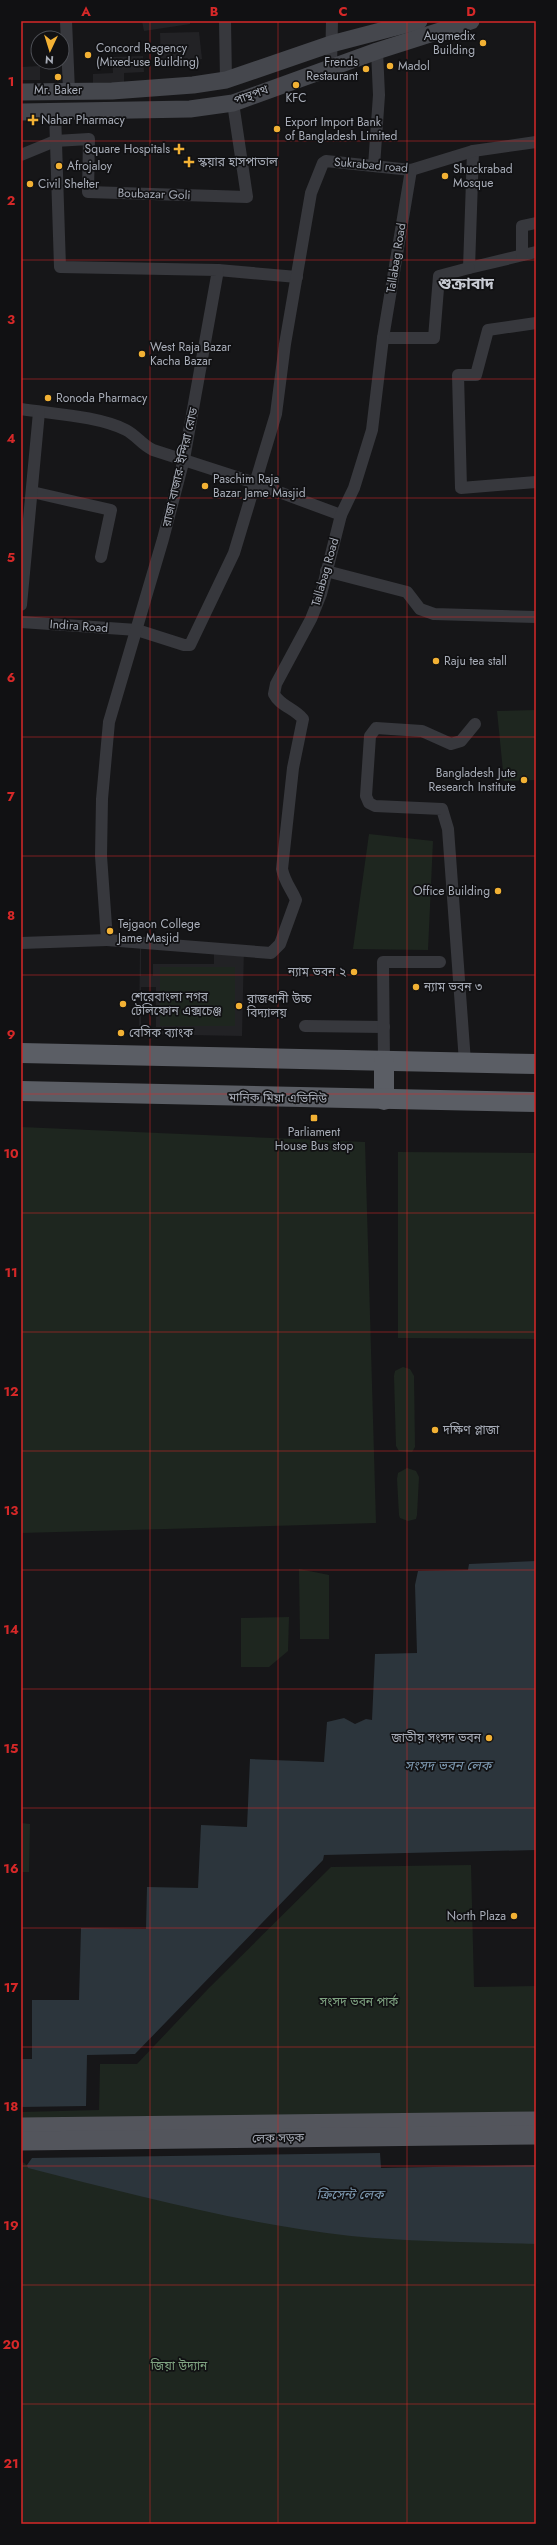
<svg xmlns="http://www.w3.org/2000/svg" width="557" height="2545" font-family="Jost,'Noto Sans Bengali',sans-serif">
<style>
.built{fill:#222225;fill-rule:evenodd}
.green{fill:#1e261f}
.water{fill:#2c353c}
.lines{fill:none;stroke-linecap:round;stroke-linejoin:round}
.minor{stroke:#37383d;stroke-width:12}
.secondary{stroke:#45474d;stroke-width:17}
.primary{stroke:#53555c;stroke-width:19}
.trunk{stroke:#5b5e65;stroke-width:20}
.grid{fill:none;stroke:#d62828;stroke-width:1;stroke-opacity:0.55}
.poi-dot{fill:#f2b134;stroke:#111113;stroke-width:1.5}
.labels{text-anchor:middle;stroke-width:3.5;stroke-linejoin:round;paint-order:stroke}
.poi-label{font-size:12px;fill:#a8adb8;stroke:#111113;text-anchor:start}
.street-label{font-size:12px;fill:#a8adb8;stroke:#111113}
.park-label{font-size:12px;fill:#7fa381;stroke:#111113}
.water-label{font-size:13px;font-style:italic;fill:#7f9bb3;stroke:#111113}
.district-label{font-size:16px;font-weight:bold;fill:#c9ccd4;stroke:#111113}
.neatline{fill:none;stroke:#d62828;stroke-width:1.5}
.grid-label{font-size:13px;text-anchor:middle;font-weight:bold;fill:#d62828}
</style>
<rect width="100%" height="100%" fill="#161618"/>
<g class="built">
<polygon points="142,21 190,21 190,24 144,31"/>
<polygon points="199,32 202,59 161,65 160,33"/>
<polygon points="143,56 144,72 124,73 124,89 93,90 93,74 113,73 112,57"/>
<polygon points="40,66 40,80 21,80 21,67"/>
<path d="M 140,946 L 244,948 L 242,1036 L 139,1034 ZM 141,949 L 214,949 L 214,964 L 153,964 L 153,976 L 141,976 ZM 141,987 L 156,987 L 156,1027 L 141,1027 Z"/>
</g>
<g class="green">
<polygon points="536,710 536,780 504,781 497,711"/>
<polygon points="369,834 433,841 428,950 353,949"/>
<rect x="160" y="967" width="75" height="59"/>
<polygon points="21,1127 365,1142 376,1523 21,1533"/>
<polygon points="398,1152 536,1153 536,1339 398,1338"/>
<polygon points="403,1367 410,1369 414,1376 415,1447 412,1452 399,1451 396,1446 394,1376 395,1371"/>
<polygon points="407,1468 416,1471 419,1477 417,1515 416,1519 408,1521 400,1518 399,1515 397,1479 398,1473"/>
<polygon points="299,1569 329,1575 329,1639 300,1639"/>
<polygon points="289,1617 288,1651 269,1667 241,1667 241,1618"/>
<polygon points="21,1823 30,1824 29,1872 21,1872"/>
<polygon points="471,1865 474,1987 536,1986 536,2118 21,2121 21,2112 99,2110 100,2064 137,2064 208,1989 331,1867"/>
<polygon points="21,2161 33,2169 536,2244 536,2524 21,2524"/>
</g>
<g class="water">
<polygon points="536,1561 536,1850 324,1855 323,1860 135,2054 87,2055 86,2106 21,2107 21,2059 32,2059 32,2000 79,2000 81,1928 146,1929 147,1887 198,1888 201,1825 247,1827 250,1759 324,1762 327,1722 344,1718 355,1724 366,1719 372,1720 375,1654 417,1653 415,1585 418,1571 468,1570 469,1564"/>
<path d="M 380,2153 L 381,2168 L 536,2165 L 536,2244 C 474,2242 413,2242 351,2236 C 242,2224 135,2195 28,2168 L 27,2165 L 32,2158 Z"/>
</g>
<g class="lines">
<g class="minor">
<polyline points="66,21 69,91"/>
<polyline points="225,21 226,80"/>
<polyline points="331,67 332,21"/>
<polyline points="473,151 469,268 536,252"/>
<polyline points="21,155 55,141 89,139 88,192 247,197 233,103"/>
<polyline points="374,166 379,95 377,51"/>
<polyline points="522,255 522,226 536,223"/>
<polyline points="218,270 297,277"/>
<polyline points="536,323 488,330 476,375 458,375 461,488 536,482"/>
<polyline points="383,338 434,338 439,276 469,268"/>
<path d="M 21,409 C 53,414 98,416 126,430 C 136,435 142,445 153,450 L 255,483 L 341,515"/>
<polyline points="32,492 111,510 101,557"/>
<polyline points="326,571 407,592 420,609 434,614 536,617"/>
<polyline points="21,605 39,412"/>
<polyline points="21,622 137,630 184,645 190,645 234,553 276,414 285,344 311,193 323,163 326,161 411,170 473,151 536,142"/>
<path d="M 107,940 L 271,953 L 280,944 L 296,900 C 291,888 285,883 282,869 L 293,768 L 303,719 C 294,708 280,706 274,694 L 276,684 L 311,619 L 321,594 L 341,515 L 354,488 L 372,430 L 383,338 L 411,170"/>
<polyline points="21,943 107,940 101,856 102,799 109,722 163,539 184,459 218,270 60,267 55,112"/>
<polyline points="305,1026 384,1027"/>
<polyline points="384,1062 383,962 440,962"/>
<polyline points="465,1062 448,829 442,809 375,806 369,803 366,796 370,736 376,728 422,731 451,744 461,741 475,724"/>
</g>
<g class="secondary">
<polyline points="21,92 112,91 193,85 226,80 331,44 419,21"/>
<polyline points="21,112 190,109 233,103 377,51 471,21"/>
</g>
<g class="primary">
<polyline points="21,2127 536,2121"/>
<polyline points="21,2141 536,2135"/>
</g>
<g class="trunk">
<polyline points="21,1053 536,1064"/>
<polyline points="384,1062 384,1100"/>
<polyline points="21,1091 536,1102"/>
</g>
</g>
<path class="grid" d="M 150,21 L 150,2524M 278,21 L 278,2524M 407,21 L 407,2524M 21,141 L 536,141M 21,260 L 536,260M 21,379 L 536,379M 21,498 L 536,498M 21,617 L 536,617M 21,737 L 536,737M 21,856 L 536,856M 21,975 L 536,975M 21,1094 L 536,1094M 21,1213 L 536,1213M 21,1332 L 536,1332M 21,1451 L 536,1451M 21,1570 L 536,1570M 21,1689 L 536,1689M 21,1808 L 536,1808M 21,1928 L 536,1928M 21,2047 L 536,2047M 21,2166 L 536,2166M 21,2285 L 536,2285M 21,2404 L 536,2404"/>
<g class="poi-dot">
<circle cx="483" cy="43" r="4"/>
<circle cx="88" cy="55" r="4"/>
<circle cx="390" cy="66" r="4"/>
<circle cx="366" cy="69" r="4"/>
<circle cx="58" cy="77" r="4"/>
<circle cx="296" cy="85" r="4"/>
<path d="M31 114h4v4h4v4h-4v4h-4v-4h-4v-4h4z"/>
<circle cx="277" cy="129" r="4"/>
<path d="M177 143h4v4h4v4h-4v4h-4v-4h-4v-4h4z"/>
<path d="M187 156h4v4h4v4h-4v4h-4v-4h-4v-4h4z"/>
<circle cx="59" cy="166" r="4"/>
<circle cx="445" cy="176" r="4"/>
<circle cx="30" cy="184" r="4"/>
<circle cx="142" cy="354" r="4"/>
<circle cx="48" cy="398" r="4"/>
<circle cx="205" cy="486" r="4"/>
<circle cx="436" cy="661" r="4"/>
<circle cx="524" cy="780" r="4"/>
<circle cx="498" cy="891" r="4"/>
<circle cx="110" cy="931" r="4"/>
<circle cx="354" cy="972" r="4"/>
<circle cx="416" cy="987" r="4"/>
<circle cx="123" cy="1004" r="4"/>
<circle cx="239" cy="1006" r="4"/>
<circle cx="121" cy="1033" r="4"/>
<rect x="310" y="1114" width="8" height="8" rx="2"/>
<circle cx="435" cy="1430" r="4"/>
<circle cx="489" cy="1738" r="4"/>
<circle cx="514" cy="1916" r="4"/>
</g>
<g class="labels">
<g class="poi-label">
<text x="475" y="40" text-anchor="end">Augmedix<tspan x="475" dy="14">Building</tspan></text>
<text x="96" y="52">Concord Regency<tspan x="96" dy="14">(Mixed-use Building)</tspan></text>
<text x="358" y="66" text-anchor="end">Frends<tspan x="358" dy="14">Restaurant</tspan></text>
<text x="398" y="70">Madol</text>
<text x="58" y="94" text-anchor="middle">Mr. Baker</text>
<text x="296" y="102" text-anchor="middle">KFC</text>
<text x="41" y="124">Nahar Pharmacy</text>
<text x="285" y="126">Export Import Bank<tspan x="285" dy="14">of Bangladesh Limited</tspan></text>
<text x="170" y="153" text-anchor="end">Square Hospitals</text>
<text x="198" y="166">স্কয়ার হাসপাতাল</text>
<text x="67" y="170">Afrojaloy</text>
<text x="453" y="173">Shuckrabad<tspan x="453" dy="14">Mosque</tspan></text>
<text x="38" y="188">Civil Shelter</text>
<text x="150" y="351">West Raja Bazar<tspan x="150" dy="14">Kacha Bazar</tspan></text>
<text x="56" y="402">Ronoda Pharmacy</text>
<text x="213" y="483">Paschim Raja<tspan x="213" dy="14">Bazar Jame Masjid</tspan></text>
<text x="444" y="665">Raju tea stall</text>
<text x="516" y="777" text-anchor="end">Bangladesh Jute<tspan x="516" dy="14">Research Institute</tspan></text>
<text x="490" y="895" text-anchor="end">Office Building</text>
<text x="118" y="928">Tejgaon College<tspan x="118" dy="14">Jame Masjid</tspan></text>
<text x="346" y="976" text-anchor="end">ন্যাম ভবন ২</text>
<text x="424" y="991">ন্যাম ভবন ৩</text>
<text x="131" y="1001">শেরেবাংলা নগর<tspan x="131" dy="14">টেলিফোন এক্সচেঞ্জ</tspan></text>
<text x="247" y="1003">রাজধানী উচ্চ<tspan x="247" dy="14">বিদ্যালয়</tspan></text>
<text x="129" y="1037">বেসিক ব্যাংক</text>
<text x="314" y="1136" text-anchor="middle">Parliament<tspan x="314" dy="14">House Bus stop</tspan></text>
<text x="443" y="1434">দক্ষিণ প্লাজা</text>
<text x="481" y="1742" text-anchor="end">জাতীয় সংসদ ভবন</text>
<text x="506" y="1920" text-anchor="end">North Plaza</text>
</g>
<g class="street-label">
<text transform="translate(251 95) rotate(-20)" y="4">পান্থপথ</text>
<text transform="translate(371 165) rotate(5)" y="4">Sukrabad road</text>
<text transform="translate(154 194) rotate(2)" y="4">Boubazar Goli</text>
<text transform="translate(396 258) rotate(-81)" y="4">Tallabag Road</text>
<text transform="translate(180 467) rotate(-77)" y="4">রাজা বাজার- ইন্দিরা রোড</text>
<text transform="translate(325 572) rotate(-74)" y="4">Tallabag Road</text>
<text transform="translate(79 626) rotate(4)" y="4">Indira Road</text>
<text transform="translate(278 1098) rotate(1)" y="4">মানিক মিয়া এভিনিউ</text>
<text transform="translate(278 2138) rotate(-1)" y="4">লেক সড়ক</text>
</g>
<g class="park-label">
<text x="359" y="2006">সংসদ ভবন পার্ক</text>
<text x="179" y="2370">জিয়া উদ্যান</text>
</g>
<g class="water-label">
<text x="448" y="1770">সংসদ ভবন লেক</text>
<text x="350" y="2199">ক্রিসেন্ট লেক</text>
</g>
<g class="district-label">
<text x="466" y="289">শুক্রাবাদ</text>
</g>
</g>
<rect width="557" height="2545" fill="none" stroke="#111113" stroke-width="44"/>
<g transform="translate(50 50) rotate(184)"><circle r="19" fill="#111113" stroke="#4d4f55"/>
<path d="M0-3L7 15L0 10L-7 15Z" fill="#f2b134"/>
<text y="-6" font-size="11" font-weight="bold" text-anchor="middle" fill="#a8adb8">N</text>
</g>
<rect x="22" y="22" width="513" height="2501" class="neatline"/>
<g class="grid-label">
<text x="86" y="16">A</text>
<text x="214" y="16">B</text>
<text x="343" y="16">C</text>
<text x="471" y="16">D</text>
<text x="11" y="86">1</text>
<text x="11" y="205">2</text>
<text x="11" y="324">3</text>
<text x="11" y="443">4</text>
<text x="11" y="562">5</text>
<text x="11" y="682">6</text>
<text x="11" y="801">7</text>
<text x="11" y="920">8</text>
<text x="11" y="1039">9</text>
<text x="11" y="1158">10</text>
<text x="11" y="1277">11</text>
<text x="11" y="1396">12</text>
<text x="11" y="1515">13</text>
<text x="11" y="1634">14</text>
<text x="11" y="1753">15</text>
<text x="11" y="1873">16</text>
<text x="11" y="1992">17</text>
<text x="11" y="2111">18</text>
<text x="11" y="2230">19</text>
<text x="11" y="2349">20</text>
<text x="11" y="2468">21</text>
</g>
</svg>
